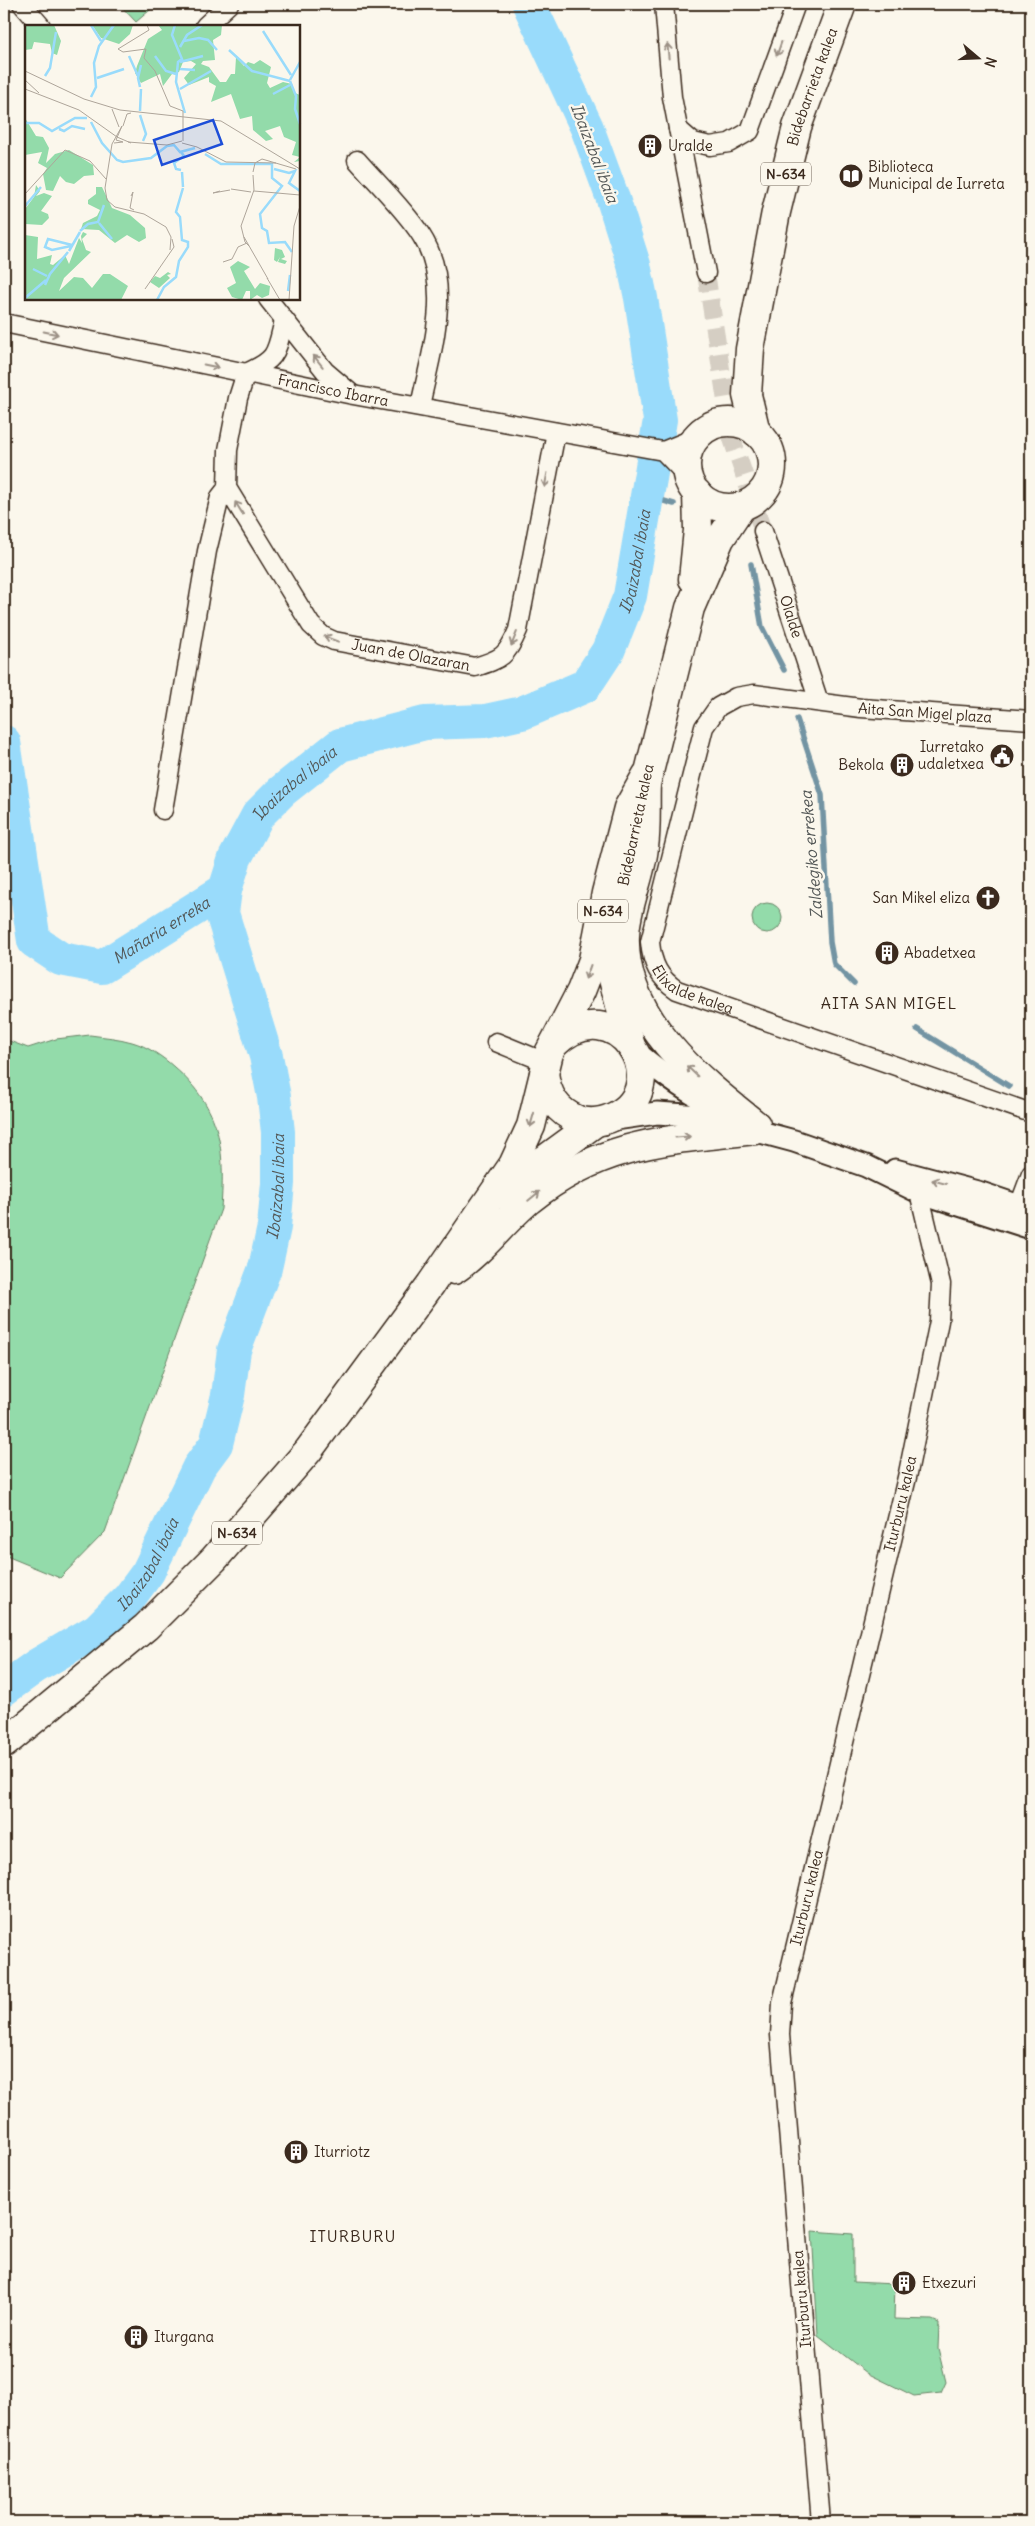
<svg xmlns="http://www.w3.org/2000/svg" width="1035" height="2526" font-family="Delius,sans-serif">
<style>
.green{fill:#93dbaa;stroke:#678264}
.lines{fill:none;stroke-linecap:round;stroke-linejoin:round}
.stream{stroke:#7394a3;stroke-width:5.5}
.river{stroke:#99dbfb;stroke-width:34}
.minor-tunnel{stroke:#d5cec3;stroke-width:18;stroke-dasharray:18 9;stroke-linecap:butt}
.minor-casing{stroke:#3b2a1e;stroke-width:21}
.tertiary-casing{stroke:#3b2a1e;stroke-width:25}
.trunk-casing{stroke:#3b2a1e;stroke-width:31}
.minor{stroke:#fbf7ec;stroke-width:18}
.tertiary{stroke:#fbf7ec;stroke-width:21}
.trunk{stroke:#fbf7ec;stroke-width:28}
.oneway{stroke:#9b9085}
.labels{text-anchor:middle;stroke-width:5;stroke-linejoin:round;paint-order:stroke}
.shield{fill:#fbf7ec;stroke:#75685c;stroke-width:1}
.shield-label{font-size:14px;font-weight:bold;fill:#3b2a1e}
.street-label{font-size:15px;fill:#3b2a1e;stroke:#fbf7ec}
.poi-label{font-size:15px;fill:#3b2a1e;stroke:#fbf7ec;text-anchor:start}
.water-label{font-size:16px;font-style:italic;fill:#525655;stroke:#fbf7ec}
.neighbourhood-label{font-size:16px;letter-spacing:1px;fill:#3b2a1e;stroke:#fbf7ec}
.inset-river{fill:none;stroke:#99dbfb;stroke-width:2.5}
.inset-road{fill:none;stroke:#aea59a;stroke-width:1}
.view{fill:#1d4ed8;fill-opacity:0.15;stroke:#1d4ed8;stroke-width:2.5}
.inset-edge{fill:none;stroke:#3b2a1e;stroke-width:2.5}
</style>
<rect width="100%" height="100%" fill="#fbf7ec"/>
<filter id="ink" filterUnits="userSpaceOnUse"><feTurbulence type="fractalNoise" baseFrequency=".02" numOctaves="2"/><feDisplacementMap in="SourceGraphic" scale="10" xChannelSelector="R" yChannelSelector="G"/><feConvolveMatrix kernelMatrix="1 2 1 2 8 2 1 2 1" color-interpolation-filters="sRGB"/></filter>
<g filter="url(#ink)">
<g class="green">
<polygon points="119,4 157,4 136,22"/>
<circle cx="767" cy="918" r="15"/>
<path d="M 90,1035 C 104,1037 119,1038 132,1042 C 147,1046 163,1057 174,1067 C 222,1109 225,1149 221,1209 L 105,1532 L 60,1578 L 4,1555 L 4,1039 L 28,1048 L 56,1039 Z"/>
<polygon points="812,2231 853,2234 853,2282 895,2284 894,2319 932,2320 939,2323 938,2349 946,2382 941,2393 914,2396 867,2373 818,2335"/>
</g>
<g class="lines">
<g class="stream">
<polyline points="647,496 674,504"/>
<polyline points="751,564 762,627 784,670"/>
<polyline points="797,719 822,795 830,942 834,964 854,984"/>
<polyline points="917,1029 1009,1086"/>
</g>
<g class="river">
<path id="s1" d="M 4,742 L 34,941 L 61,959 L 102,967 L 225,890"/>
<path id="s2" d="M 4,1689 L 36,1666 L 97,1630 L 129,1598 L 148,1572 L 199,1467 L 216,1444 L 228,1395 L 234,1350 L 265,1268 L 274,1227 L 278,1183 L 278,1132 L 274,1097 L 266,1056 L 222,913 L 225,890 L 235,858 L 258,815 L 282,791 L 340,745 L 425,723 L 485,721 L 522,713 L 585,686 L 608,651 L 630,596 L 660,420 L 641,298 L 634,265 L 613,199 L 587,128 L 529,4"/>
</g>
<polyline class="minor-tunnel" points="706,273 732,439 763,531"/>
<defs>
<g id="minor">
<polyline points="22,4 41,26"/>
<polyline points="664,4 672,97 706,273"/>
<polyline points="205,26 229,4"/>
<polyline points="678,129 693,142 710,146 729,143 750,131 796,4"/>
<path d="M 357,160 C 378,184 404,209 421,235 C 454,285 431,353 420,406"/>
<polyline points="268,299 325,371 352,394"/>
<path id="s3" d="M 284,320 C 276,353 278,359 246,373 L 238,398 L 228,450 L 227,488 L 311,625 L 323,636 L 334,641 L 475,667 C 502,659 507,656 518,630 L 556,432"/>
<path id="s4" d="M 4,323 L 353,395 L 663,451 L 688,477"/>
<polyline points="663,451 697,437"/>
<path id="s5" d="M 763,531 L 819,702"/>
<path id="s6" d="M 1031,720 L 861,708 L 754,694 L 736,697 L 718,707 L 704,727 L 650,942 C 652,964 659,978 677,990 L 1031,1113"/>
<polyline points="163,810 207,551 220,497 227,488"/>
<polyline points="496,1042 545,1062"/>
<polyline points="1019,1206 1031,1174"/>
<path id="s7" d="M 821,2522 L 780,2035 L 782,2003 L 908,1473 L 939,1321 L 941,1284 L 919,1192 L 910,1184"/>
</g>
<g id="tertiary">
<path d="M 636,1052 C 665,1076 693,1097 727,1112"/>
<polyline points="609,1120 657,1113 701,1116 794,1141 866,1166 919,1192 1031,1228"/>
<polyline points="895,1170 981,1193 1031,1210"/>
</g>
<g id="trunk">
<circle cx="729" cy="465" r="43"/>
<path id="s8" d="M 756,432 L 747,395 L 750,349 L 776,212 L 797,127 L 842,4"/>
<polyline points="693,579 698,530 697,493"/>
<path d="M 646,782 C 645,803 647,826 644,847 C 641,877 626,905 625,935 C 621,1018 698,1079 756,1125"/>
<polyline points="644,792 690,608 720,539 742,506"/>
<polyline points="615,925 611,958 613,979 630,1043"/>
<path d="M 544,1073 C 547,1095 556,1111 578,1120 C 590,1124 603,1122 615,1116 C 677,1085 616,985 554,1044"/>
<polyline points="507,1196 525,1174 596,1122"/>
<path d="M 454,1270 C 482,1251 503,1222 529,1200 C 602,1142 666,1140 755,1130"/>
<polyline points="4,1744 146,1627 214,1559 308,1451 431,1284 513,1165 531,1126 549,1053 581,991 593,960 606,893 628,808 646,776"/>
</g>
</defs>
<use href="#minor" class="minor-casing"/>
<use href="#tertiary" class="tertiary-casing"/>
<use href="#trunk" class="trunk-casing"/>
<use href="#minor" class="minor"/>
<use href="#tertiary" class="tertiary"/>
<use href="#trunk" class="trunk"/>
</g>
<defs><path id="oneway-shaft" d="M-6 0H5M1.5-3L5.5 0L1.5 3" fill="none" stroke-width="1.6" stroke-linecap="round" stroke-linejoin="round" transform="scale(1.25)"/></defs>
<g class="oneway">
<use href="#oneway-shaft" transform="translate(779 49) rotate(109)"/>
<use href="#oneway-shaft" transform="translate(668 51) rotate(-95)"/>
<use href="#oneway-shaft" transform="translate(51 333) rotate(12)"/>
<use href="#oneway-shaft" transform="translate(318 361) rotate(-129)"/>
<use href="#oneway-shaft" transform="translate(211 366) rotate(12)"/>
<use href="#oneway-shaft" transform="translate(546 480) rotate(101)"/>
<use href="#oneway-shaft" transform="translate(239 508) rotate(-122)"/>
<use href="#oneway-shaft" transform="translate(331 639) rotate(-159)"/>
<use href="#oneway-shaft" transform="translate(514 639) rotate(112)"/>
<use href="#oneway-shaft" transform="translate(588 972) rotate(110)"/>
<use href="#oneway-shaft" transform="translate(692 1071) rotate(-136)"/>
<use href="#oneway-shaft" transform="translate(532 1120) rotate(106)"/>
<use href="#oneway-shaft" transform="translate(683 1137) rotate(-4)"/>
<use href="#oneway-shaft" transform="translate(939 1182) rotate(-165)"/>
<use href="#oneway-shaft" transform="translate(534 1196) rotate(-39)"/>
</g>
</g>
<defs>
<symbol id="building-disc" viewBox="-11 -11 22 22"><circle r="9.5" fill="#3b2a1e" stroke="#fbf7ec"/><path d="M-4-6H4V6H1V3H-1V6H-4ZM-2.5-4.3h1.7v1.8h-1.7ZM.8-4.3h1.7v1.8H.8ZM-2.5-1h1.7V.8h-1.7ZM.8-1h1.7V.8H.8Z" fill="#fff"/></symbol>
<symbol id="library-disc" viewBox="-11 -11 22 22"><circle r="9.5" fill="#3b2a1e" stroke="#fbf7ec"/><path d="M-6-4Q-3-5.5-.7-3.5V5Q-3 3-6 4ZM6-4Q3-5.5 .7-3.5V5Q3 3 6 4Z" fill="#fff"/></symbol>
<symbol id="civic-disc" viewBox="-11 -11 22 22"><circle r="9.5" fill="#3b2a1e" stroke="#fbf7ec"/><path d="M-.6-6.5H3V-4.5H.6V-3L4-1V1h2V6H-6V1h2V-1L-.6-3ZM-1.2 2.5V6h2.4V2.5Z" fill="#fff"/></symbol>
<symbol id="church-disc" viewBox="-11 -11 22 22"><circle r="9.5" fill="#3b2a1e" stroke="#fbf7ec"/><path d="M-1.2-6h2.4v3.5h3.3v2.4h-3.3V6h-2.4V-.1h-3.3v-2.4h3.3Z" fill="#fff"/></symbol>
</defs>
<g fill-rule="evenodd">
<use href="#building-disc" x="636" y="132" width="28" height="28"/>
<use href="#library-disc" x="837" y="162" width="28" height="28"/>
<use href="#civic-disc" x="988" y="742" width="28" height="28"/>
<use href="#building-disc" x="888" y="751" width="28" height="28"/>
<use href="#church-disc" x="974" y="884" width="28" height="28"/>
<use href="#building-disc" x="873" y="939" width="28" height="28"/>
<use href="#building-disc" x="282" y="2138" width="28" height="28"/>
<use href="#building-disc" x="890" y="2269" width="28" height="28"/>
<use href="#building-disc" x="122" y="2323" width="28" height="28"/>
</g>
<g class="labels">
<g class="shield">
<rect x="761" y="162.5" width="50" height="23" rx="4"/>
<rect x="578" y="899.5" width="50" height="23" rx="4"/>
<rect x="212" y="1521.5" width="50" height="23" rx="4"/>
</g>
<g class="shield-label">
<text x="786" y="179">N-634</text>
<text x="603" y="916">N-634</text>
<text x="237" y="1538">N-634</text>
</g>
<g class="street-label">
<text dy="5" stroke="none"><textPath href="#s8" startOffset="354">Bidebarrieta kalea</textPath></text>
<text dy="5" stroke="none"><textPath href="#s4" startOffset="336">Francisco Ibarra</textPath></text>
<text dy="5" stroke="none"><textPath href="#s5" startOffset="90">Olalde</textPath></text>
<text dy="5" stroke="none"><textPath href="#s3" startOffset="454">Juan de Olazaran</textPath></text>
<text transform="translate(925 713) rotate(4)" y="5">Aita San Migel plaza</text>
<text transform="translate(636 825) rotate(-78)" y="5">Bidebarrieta kalea</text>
<text dy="5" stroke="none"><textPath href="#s6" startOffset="634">Elixalde kalea</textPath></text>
<text dy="5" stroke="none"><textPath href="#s7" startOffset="1034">Iturburu kalea</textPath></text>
<text dy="5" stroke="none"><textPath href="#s7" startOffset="629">Iturburu kalea</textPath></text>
<text transform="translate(802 2299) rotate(-95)" y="5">Iturburu kalea</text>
</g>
<g class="poi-label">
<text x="668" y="151">Uralde</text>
<text x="868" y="172">Biblioteca<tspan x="868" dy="17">Municipal de Iurreta</tspan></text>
<text x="984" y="752" text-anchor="end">Iurretako<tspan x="984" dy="17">udaletxea</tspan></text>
<text x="884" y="770" text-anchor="end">Bekola</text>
<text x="970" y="903" text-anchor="end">San Mikel eliza</text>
<text x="904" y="958">Abadetxea</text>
<text x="314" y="2157">Iturriotz</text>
<text x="922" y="2288">Etxezuri</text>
<text x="154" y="2342">Iturgana</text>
</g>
<g class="water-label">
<text transform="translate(595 153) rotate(69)" y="6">Ibaizabal ibaia</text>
<text dy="6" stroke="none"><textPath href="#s2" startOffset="1484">Ibaizabal ibaia</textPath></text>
<text dy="6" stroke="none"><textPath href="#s2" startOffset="1034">Ibaizabal ibaia</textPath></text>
<text transform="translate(811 855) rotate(-95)" y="6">Zaldegiko errekea</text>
<text dy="6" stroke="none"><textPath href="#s1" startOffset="345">Mañaria erreka</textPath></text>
<text dy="6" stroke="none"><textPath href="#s2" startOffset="599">Ibaizabal ibaia</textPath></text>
<text dy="6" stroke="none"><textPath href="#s2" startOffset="194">Ibaizabal ibaia</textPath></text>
</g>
<g class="neighbourhood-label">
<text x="889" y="1009">AITA SAN MIGEL</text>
<text x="353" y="2242">ITURBURU</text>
</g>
</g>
<g transform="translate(25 25)">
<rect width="275" height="275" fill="#fbf7ec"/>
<path d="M 0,0 L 29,0 L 36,16 L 32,30 L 27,28 L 25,19 L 9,17 L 7,24 L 0,25 ZM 67,0 L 108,0 L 105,9 L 94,19 L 76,13 ZM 133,0 L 197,0 L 196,10 L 188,15 L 190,35 L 178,36 L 176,39 L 184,42 L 195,57 L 201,57 L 206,49 L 210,49 L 211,32 L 219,41 L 223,37 L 229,39 L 235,35 L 246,42 L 242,58 L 245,63 L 258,57 L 267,59 L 270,68 L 275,70 L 275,136 L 269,137 L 275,132 L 267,130 L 271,117 L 259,112 L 255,101 L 240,106 L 248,114 L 241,116 L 228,105 L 227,91 L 215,94 L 206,69 L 186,77 L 191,61 L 184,57 L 184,52 L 164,60 L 159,53 L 171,39 L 166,36 L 158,37 L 154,47 L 147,49 L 138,61 L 135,49 L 116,58 L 110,48 L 112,41 L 123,14 L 137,5 ZM 0,93 L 11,111 L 18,112 L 24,123 L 21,138 L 30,129 L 44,125 L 68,140 L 69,150 L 59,151 L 49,159 L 41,157 L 35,151 L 28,166 L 21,165 L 18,149 L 22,143 L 13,138 L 17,127 L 0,130 ZM 11,160 L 15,166 L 11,171 L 19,168 L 27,171 L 16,186 L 23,189 L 24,193 L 17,200 L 0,199 L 0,184 L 9,172 ZM 71,162 L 77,162 L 87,183 L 105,190 L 120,203 L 121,213 L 114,217 L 102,210 L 90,218 L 74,205 L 56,204 L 58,198 L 72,191 L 75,185 L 63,179 L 63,175 L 71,169 ZM 58,207 L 62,209 L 57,214 L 61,225 L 66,227 L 39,253 L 34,266 L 49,252 L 58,253 L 67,263 L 78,249 L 85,249 L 103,261 L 96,275 L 0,275 L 0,210 L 13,212 L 12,234 L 27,230 L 25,239 L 28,240 L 40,230 L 44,239 L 54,213 L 57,218 L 56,211 ZM 250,223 L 257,225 L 260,232 L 256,234 L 262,236 L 260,239 L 253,237 L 255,232 L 252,237 L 249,235 ZM 213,236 L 225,242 L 219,246 L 230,264 L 235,258 L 245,261 L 244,270 L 237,273 L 232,270 L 225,275 L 225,266 L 221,266 L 217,275 L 207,272 L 202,263 L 211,258 L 205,242 ZM 143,247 L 146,249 L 142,250 L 145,253 L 134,263 L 125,257 L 130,251 L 135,253 Z" fill="#93dbaa"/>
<path class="inset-river" d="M 66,0 L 76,16M 150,0 L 147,10 L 157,34 L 153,37 L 151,57 L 160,88M 238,6 L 266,50M 159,16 L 174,13 L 183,15 L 192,25M 155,22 L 162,10 L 177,0M 204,25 L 227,46 L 265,56M 104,31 L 113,51M 130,31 L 141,46 L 151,49M 155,37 L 178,31M 155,44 L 170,45M 20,51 L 25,43 L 31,7M 72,53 L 99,44M 265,55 L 275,37M 265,56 L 271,71 L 270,84 L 275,99M 115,62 L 113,53 L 116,40M 155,64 L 186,46M 248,69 L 265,60M 66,72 L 71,62 L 69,38 L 74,21 L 89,0M 115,86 L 116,64M 115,90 L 121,109 L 118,116M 66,97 L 77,118 L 92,135 L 98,137 L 126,133 L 142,121 L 149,120 L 155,127 L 170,123M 0,98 L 14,98 L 27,106 L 50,93 L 62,93M 34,104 L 39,106 L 47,101 L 60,104M 180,129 L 196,139 L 247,139 L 247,153 L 257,161 L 235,189 L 237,203 L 242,206 L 244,218 L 260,217 L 267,227M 249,144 L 264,148 L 270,146 L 264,158 L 275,166M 156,145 L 151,144 L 149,138 L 159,131 L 156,127M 157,147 L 158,162M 0,181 L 16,162M 74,198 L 87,214M 55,206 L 63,199 L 73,197 L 79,180M 46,221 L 27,225 L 20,222 L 23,214 L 47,220M 44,226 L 55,207M 8,244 L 22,251M 20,260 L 25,249 L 43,227M 263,266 L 265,250M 0,273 L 21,255M 132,275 L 139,262 L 151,252 L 154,236 L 163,222 L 163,217 L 157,215 L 155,192 L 151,187 L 158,163"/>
<path class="inset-road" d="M 122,0 L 124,5 L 93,24 L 98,27 L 121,24 L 119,33 L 130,46 L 145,81 L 158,86 L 158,116M 0,46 L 59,74 L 95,85 L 196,96 L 275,144M 0,55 L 14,68M 0,64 L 54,85 L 92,112 L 106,118M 87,84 L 94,102M 98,101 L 102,89 L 106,88M 91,115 L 97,101 L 87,119 L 80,163 L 82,175 L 90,182 L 119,189 L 141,202 L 146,212 L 145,225M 103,117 L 142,120 L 157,116M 89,118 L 98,117 L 91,115M 157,118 L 172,122 L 201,137 L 251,138M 228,147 L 230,138 L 237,134 L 271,144M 206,164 L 226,167M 195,166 L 188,168 L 205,165M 229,166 L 275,170M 0,169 L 40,125 L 65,136 L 81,154M 106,171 L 108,167 L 105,183 L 109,185M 219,212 L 243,254M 224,221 L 220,217 L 216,201 L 229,165 L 228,150M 198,237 L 207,234 L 213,222 L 222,218M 242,253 L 255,275M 120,264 L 149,222 L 147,214M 264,275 L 269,201 L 275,181"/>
<path class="view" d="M 188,95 L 197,119 L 137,140 L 129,115 Z"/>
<rect width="275" height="275" class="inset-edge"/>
</g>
<rect width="1035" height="2526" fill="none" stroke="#fbf7ec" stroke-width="20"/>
<rect x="10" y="10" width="1015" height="2506" fill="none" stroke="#3b2a1e" stroke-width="2" filter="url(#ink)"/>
<g transform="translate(978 58) rotate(109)" stroke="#fbf7ec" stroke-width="4" paint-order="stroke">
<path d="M0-4L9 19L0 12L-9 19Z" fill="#3b2a1e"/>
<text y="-8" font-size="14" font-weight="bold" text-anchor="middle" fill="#3b2a1e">N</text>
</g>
</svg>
